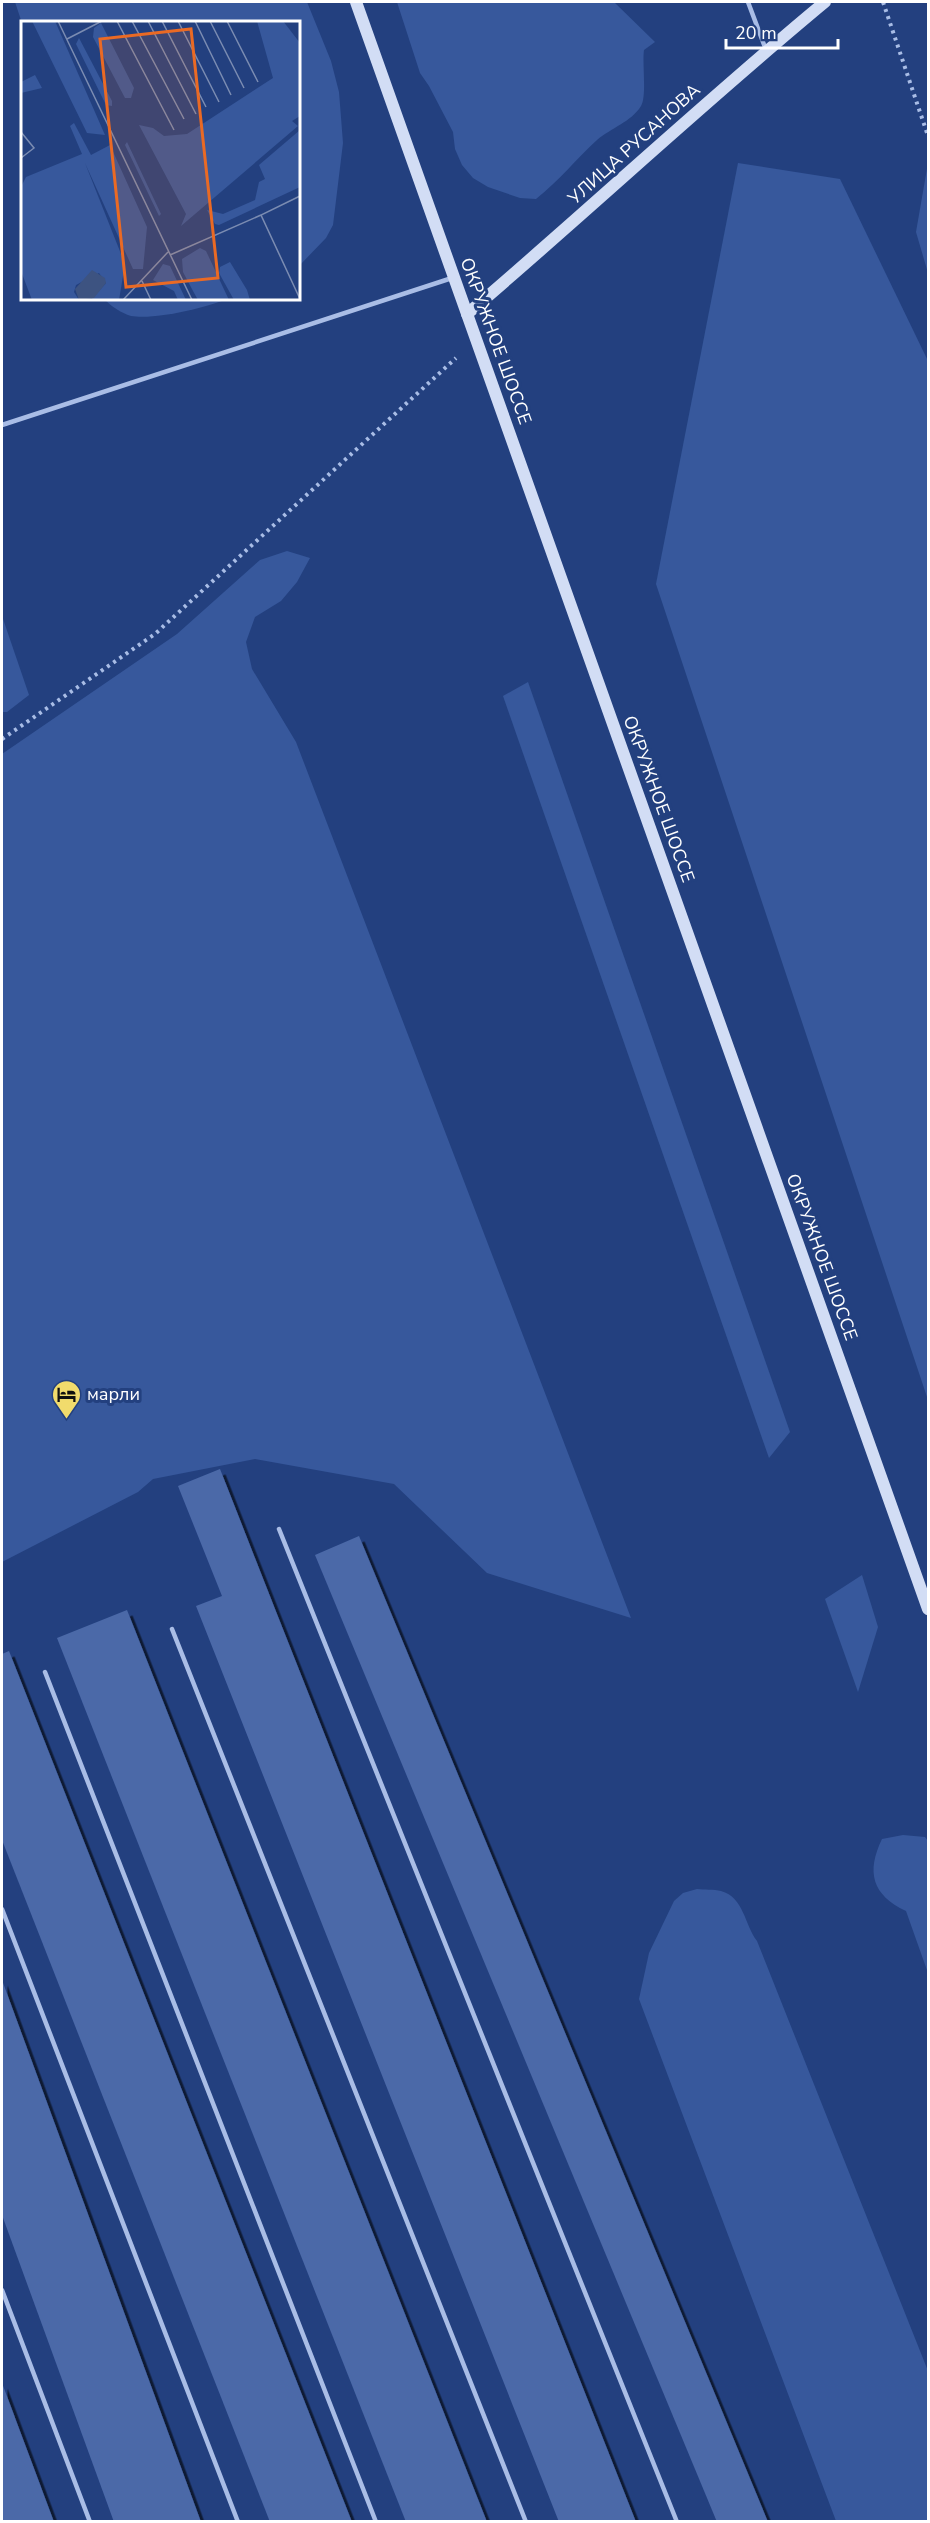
<svg xmlns="http://www.w3.org/2000/svg" width="930" height="2523" font-family="'Nunito Sans',sans-serif">
<style>
.green{fill:#37589c}
.building{fill:#4b69a8;filter:url(#shadow)}
.lines{fill:none;stroke-linecap:round;stroke-linejoin:round}
.path{stroke:#a9bde6;stroke-width:4;stroke-dasharray:3 4.5;stroke-linecap:butt}
.lane{stroke:#a9bde6;stroke-width:4.5}
.secondary{stroke:#d2ddf5;stroke-width:12}
.labels{text-anchor:middle;stroke-width:6;stroke-linejoin:round;paint-order:stroke}
.street-label{font-size:18px;fill:#fff;stroke:#23407f}
.poi-label{font-size:18px;fill:#fff;stroke:#23407f;text-anchor:start}
.inset-road{fill:none;stroke:#7b8cb2;stroke-width:1.5}
.view{fill:#ea6a24;fill-opacity:0.15;stroke:#ea6a24;stroke-width:3}
.inset-edge{fill:none;stroke:#fff;stroke-width:3}
</style>
<defs>
<filter id="shadow"><feDropShadow dx="5.5" dy="5.5" stdDeviation="0" flood-color="#0009"/></filter>
</defs>
<rect width="100%" height="100%" fill="#23407f"/>
<g class="green">
<polygon points="15,2 307,2 331,61 339,92 343,143 333,225 326,238 299,266 298,22 22,23"/>
<path d="M 397,2 L 614,2 L 655,42 L 644,50 C 642,64 647,96 641,106 C 631,122 611,128 597,140 C 576,159 559,181 536,199 L 520,198 L 488,187 L 473,178 L 462,165 L 455,149 L 453,132 L 429,86 L 420,73 Z"/>
<polygon points="738,163 840,179 928,361 928,1400 656,584"/>
<polygon points="928,163 928,273 916,232"/>
<path d="M 104,299 L 227,299 C 205,308 155,320 131,316 C 121,313 111,306 104,299 Z"/>
<polygon points="287,551 310,558 297,582 281,601 255,617 246,642 252,669 296,742 631,1618 487,1573 394,1484 255,1459 153,1479 138,1492 2,1562 2,754 177,634 260,560"/>
<polygon points="2,616 29,695 7,712 2,712"/>
<polygon points="528,682 790,1432 769,1458 503,696"/>
<polygon points="862,1575 878,1627 858,1692 825,1599"/>
<path d="M 903,1835 L 925,1837 L 928,1841 L 928,1973 L 906,1911 C 872,1895 866,1872 882,1839 Z"/>
<path d="M 697,1889 C 704,1890 714,1889 721,1891 C 744,1897 745,1926 757,1941 L 928,2371 L 928,2521 L 836,2521 L 639,1999 L 649,1953 L 674,1901 L 683,1893 Z"/>
</g>
<g class="building">
<polygon points="220,1469 275,1609 636,2522 559,2522 196,1606 222,1596 178,1486"/>
<polygon points="359,1536 768,2522 717,2522 315,1555"/>
<polygon points="127,1610 487,2522 406,2522 57,1638"/>
<polygon points="9,1651 352,2522 270,2522 2,1840 2,1654"/>
<polygon points="2,1980 201,2522 114,2522 2,2215"/>
<polygon points="2,2383 54,2522 2,2522"/>
</g>
<g class="lines">
<g class="path">
<polyline points="883,2 928,136"/>
<polyline points="2,739 155,634 456,358"/>
</g>
<g class="lane">
<polyline points="748,2 766,50"/>
<polyline points="2,425 452,278"/>
<polyline points="279,1529 677,2522"/>
<polyline points="172,1629 526,2522"/>
<polyline points="45,1672 376,2522"/>
<polyline points="2,1909 238,2522"/>
<polyline points="2,2290 90,2522"/>
</g>
<g class="secondary">
<polyline points="356,2 928,1609"/>
<path d="M 467,314 C 588,211 703,103 825,2"/>
</g>
</g>
<defs>
<symbol id="hotel-pin" viewBox="-11 -11 22 30"><path d="M0 17L-7.5 6A9.5 9.5 0 1 1 7.5 6Z" fill="#f1db6c" stroke="#23407f"/><path d="M-6-4.5h1.5V1H6V5H4.5V3h-9V5H-6ZM-4 0a1.8 1.8 0 1 1 3.6 0ZM.5 0V-2.5h3Q6-2.5 6 0Z" fill="#111"/></symbol>
</defs>
<g fill-rule="evenodd">
<use href="#hotel-pin" x="50" y="1378" width="33" height="45"/>
</g>
<g class="labels">
<g class="street-label">
<text transform="translate(634 144) rotate(-42)" y="6">УЛИЦА РУСАНОВА</text>
<text transform="translate(496 341) rotate(70)" y="6">ОКРУЖНОЕ ШОССЕ</text>
<text transform="translate(659 799) rotate(70)" y="6">ОКРУЖНОЕ ШОССЕ</text>
<text transform="translate(822 1257) rotate(70)" y="6">ОКРУЖНОЕ ШОССЕ</text>
</g>
<g class="poi-label">
<text x="87" y="1400">марли</text>
</g>
</g>
<g transform="translate(21 21)">
<rect width="279" height="279" fill="#23407f"/>
<path d="M 11,0 L 34,0 L 84,114 L 66,112 ZM 236,0 L 262,0 L 279,22 L 279,95 L 271,100 L 277,105 L 160,205 L 165,193 L 118,104 L 132,107 L 143,115 L 166,113 L 252,57 ZM 80,2 L 113,67 L 110,77 L 104,77 L 72,16 L 73,7 ZM 58,17 L 91,80 L 91,85 L 85,84 L 55,23 ZM 14,54 L 21,67 L 0,72 L 0,61 ZM 53,102 L 70,134 L 89,124 L 126,206 L 122,248 L 112,248 L 64,142 L 104,243 L 98,279 L 70,279 L 85,262 L 78,252 L 55,264 L 53,271 L 58,279 L 11,279 L 0,250 L 1,164 L 5,156 L 61,133 L 49,105 ZM 279,109 L 279,166 L 198,204 L 194,203 L 186,189 L 202,193 L 234,179 L 238,161 L 244,158 L 238,144 ZM 106,121 L 140,193 L 138,195 L 104,124 ZM 179,227 L 185,230 L 208,279 L 177,279 L 172,270 L 162,251 L 161,238 ZM 209,241 L 226,269 L 229,279 L 213,279 L 198,252 L 199,246 ZM 142,243 L 149,245 L 165,279 L 157,279 L 153,270 L 132,259 Z" fill="#37589c"/>
<path d="M 71,249 L 84,257 L 85,262 L 73,277 L 58,279 L 54,268 Z" fill="#3d5381"/>
<path class="inset-road" d="M 37,0 L 171,279M 96,0 L 153,109M 111,0 L 163,98M 127,0 L 175,93M 141,0 L 185,86M 157,0 L 198,81M 174,0 L 210,74M 189,0 L 223,67M 206,0 L 237,61M 46,18 L 81,0M 0,111 L 13,127 L 0,137M 279,175 L 240,194 L 279,278M 149,234 L 240,194M 121,260 L 130,279M 102,279 L 147,231"/>
<path class="view" d="M 170,8 L 197,257 L 105,266 L 79,18 Z"/>
<rect width="279" height="279" class="inset-edge"/>
</g>
<rect width="930" height="2523" fill="none" stroke="#ffffff" stroke-width="6"/>
<path d="M726 39v9h112v-9" fill="none" stroke="#ffffff" stroke-width="3"/>
<text x="735" y="39" font-size="18" fill="#ffffff" stroke="#23407f" stroke-width="4.5" paint-order="stroke">20 m</text>
</svg>
